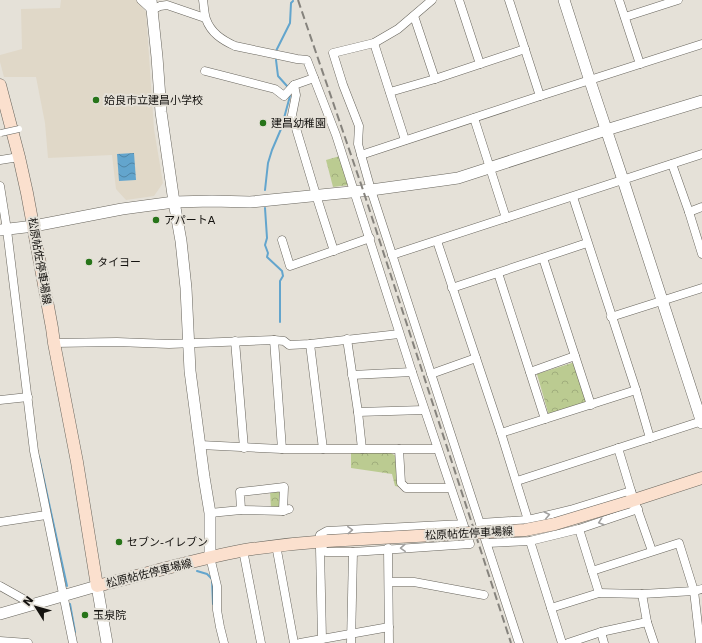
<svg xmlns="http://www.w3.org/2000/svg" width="702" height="643" font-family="'DejaVu Sans','Noto Sans JP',sans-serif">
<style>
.built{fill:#e0d8c8}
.park{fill:url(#park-crowns)}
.water{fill:url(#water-waves)}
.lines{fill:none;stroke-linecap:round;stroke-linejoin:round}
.stream{stroke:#63a5cd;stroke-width:2}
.minor-casing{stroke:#68655d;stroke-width:9}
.tertiary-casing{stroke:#68655d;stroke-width:12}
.secondary-casing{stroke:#68655d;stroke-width:13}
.minor{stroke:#fff;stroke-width:8}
.tertiary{stroke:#fff;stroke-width:11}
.secondary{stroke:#fbe0ce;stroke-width:12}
.rail{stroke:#86837d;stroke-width:2;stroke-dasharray:8 4;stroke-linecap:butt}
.pedestrian-bridge-casing{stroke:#68655d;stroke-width:7;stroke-linecap:butt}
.secondary-bridge-casing{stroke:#68655d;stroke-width:13;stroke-linecap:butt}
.pedestrian-bridge{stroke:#fff;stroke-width:6}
.secondary-bridge{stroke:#fbe0ce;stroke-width:12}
.oneway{stroke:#a1a09f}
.poi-dot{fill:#277419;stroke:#e5e1d8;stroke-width:1.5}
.labels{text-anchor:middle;stroke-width:4;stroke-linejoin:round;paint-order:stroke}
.poi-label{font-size:11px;fill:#14120f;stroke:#e5e1d8;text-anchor:start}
.street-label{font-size:11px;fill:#14120f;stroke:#e5e1d8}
</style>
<defs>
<pattern id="park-crowns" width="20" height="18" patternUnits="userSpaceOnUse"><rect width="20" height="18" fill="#bbcb91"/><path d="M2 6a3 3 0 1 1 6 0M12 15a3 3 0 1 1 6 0" fill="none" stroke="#a0ad7c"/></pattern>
<pattern id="water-waves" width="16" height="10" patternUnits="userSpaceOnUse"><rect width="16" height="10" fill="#63a5cd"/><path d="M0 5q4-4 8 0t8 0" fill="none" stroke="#5085a5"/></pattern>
</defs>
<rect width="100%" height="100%" fill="#e5e1d8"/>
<polygon class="built" points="61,0 136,0 146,12 154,129 163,183 154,196 126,200 116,189 112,155 48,158 45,123 36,77 4,77 0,62 0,55 22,49 21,9 60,8"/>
<g class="park">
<polygon points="340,156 349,185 333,187 326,160"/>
<polygon points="575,362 587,403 549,416 537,374"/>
<polygon points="389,452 396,456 400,487 395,486 392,474 351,468 351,453"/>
<polygon points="270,491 282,492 282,505 279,509 271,508"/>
</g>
<polygon class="water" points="134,153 136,180 119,181 117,154"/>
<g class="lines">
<g class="stream">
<polyline points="276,51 290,23 291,3 293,1"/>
<polyline points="276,60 278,76 287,86"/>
<polyline points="265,190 268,163 272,150 281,129 290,96"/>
<polyline points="265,208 267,238 265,245 268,253 267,257 282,271 283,276 280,281 280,322"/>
<polyline points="39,457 67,586"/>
<polyline points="197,571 207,574 212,579 213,604"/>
<polyline points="70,604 75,632"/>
</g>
<defs>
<g id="minor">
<polyline points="141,0 152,10 160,6 167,5 205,18"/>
<path d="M 203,0 C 204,6 204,13 206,19 C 211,33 222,40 235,46 L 297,59 L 307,60 L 336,135 L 412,372 L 470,544 L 353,552 L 326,552 C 318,546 317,544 320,535 L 327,531 L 463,524"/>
<polyline points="432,0 398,29 374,43 333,53 343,85 359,126 358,144 371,190 519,643"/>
<polyline points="459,0 480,64"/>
<polyline points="509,0 540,96"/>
<polyline points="619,0 640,64"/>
<polyline points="414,16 435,79"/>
<polyline points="625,17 678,0"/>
<polyline points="374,43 405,140"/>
<polyline points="205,71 275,89 284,96 294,85"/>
<polyline points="314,78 294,85 296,95 292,115 316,195 334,251"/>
<polyline points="390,92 435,79 525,49"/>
<polyline points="474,118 506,218"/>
<polyline points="361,155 540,96 702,44"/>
<polyline points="0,160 19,157"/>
<polyline points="672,164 689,212 702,254"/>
<polyline points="0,186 7,230 34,451 73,643"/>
<polyline points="573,197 636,390 650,438"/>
<polyline points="689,212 702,207"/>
<polyline points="282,240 290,266 370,238"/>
<polyline points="437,241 501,433 528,520"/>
<polyline points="392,255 702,154"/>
<polyline points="543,258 591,405"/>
<polyline points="498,273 545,419"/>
<polyline points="452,288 587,243"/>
<polyline points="611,317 702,288"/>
<polyline points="347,339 358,412 362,449"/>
<polyline points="274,340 282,449"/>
<polyline points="235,341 244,448"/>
<polyline points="54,343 117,342 169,344 274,340 284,341 289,345 310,344 399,334"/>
<polyline points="310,344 323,449"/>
<polyline points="530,372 575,356"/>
<polyline points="431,374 476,358"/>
<polyline points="352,375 412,372"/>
<polyline points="0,400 28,397"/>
<polyline points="358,412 424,410"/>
<polyline points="501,433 636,390"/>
<polyline points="200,445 282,449 437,449"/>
<polyline points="618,448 631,491 652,551"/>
<polyline points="399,449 401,483 406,488 450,488"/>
<polyline points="517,481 702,421"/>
<polyline points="241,510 240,492 284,487 283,511"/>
<polyline points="210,513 241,510 283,511 289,509"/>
<polyline points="0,522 46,515"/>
<polyline points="480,523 528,520 570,510 631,491"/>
<polyline points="579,529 599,593"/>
<polyline points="530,541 562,643"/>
<polyline points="487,543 530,541 579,529 638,509"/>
<polyline points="276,545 294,643"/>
<polyline points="320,548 322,639"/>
<polyline points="388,548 389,643"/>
<polyline points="243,550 261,643"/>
<polyline points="210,557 217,586 217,610 220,627 224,643"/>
<polyline points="592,571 679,543 694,591 700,643"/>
<polyline points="389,582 414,582 484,595"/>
<polyline points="0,586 25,600 32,605"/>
<polyline points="642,594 647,622 654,643"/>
<polyline points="551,608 599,593 642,594 694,591 702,589"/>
<polyline points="601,632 604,643"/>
<polyline points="0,641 28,643"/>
<polyline points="300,643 389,627"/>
<polyline points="351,643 353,552"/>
<polyline points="568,643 601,632 647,622"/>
</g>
<g id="tertiary">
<polyline points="151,0 157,57 161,112 174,202 181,241 186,288 190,371 204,477 210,513 210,557"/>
<polyline points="564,0 590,81 623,180 702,423"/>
<polyline points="0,230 34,226 122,209 174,202 212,201 250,202 371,190 444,180 458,178 489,168 606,130 702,101"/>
<polyline points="0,614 97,586 107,643"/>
</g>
<g id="secondary">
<path d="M 0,85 L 19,157 L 27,193 L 52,328 L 54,343 L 77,462 L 97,586 C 146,574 196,559 245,550 C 272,546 299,543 327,541"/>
<polyline points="628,502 702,478"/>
</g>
</defs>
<use href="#minor" class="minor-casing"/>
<use href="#tertiary" class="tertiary-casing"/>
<use href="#secondary" class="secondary-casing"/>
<use href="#minor" class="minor"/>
<use href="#tertiary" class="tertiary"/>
<use href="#secondary" class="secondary"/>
<polyline class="rail" points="298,0 363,190 511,643"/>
<defs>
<polyline id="pedestrian-bridge" points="1,133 19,129"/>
<polyline id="secondary-bridge" points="327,541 525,530 555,524 628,502"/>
</defs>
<use href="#pedestrian-bridge" class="pedestrian-bridge-casing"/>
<use href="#secondary-bridge" class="secondary-bridge-casing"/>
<use href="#pedestrian-bridge" class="pedestrian-bridge"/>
<use href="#secondary-bridge" class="secondary-bridge"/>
</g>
<defs><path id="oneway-chevron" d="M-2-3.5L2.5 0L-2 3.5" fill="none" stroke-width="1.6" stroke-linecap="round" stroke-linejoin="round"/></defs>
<g class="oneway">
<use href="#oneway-chevron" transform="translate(547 515) rotate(-13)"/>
<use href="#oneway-chevron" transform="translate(601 522) rotate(161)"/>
<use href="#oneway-chevron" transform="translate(350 530) rotate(-3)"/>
<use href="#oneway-chevron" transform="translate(403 548) rotate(177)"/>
</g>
<g class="poi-dot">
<circle cx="96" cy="100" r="4"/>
<circle cx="263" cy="123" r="4"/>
<circle cx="156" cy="220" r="4"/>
<circle cx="89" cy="262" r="4"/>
<circle cx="119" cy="542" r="4"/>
<circle cx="85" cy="615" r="4"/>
</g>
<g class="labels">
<g class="poi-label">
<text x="104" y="104">姶良市立建昌小学校</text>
<text x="271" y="127">建昌幼稚園</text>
<text x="164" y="224">アパートA</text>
<text x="97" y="266">タイヨー</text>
<text x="127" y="546">セブン-イレブン</text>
<text x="93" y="619">玉泉院</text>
</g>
<g class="street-label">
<text transform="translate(40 261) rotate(80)" y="4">松原帖佐停車場線</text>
<text transform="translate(469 533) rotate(-3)" y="4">松原帖佐停車場線</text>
<text transform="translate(149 573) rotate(-14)" y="4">松原帖佐停車場線</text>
</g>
</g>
<g transform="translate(36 607) rotate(307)" stroke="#e5e1d8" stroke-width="3" paint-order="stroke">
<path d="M0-3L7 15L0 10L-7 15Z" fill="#14120f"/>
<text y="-6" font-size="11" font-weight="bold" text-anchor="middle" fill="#14120f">N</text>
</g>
</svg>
